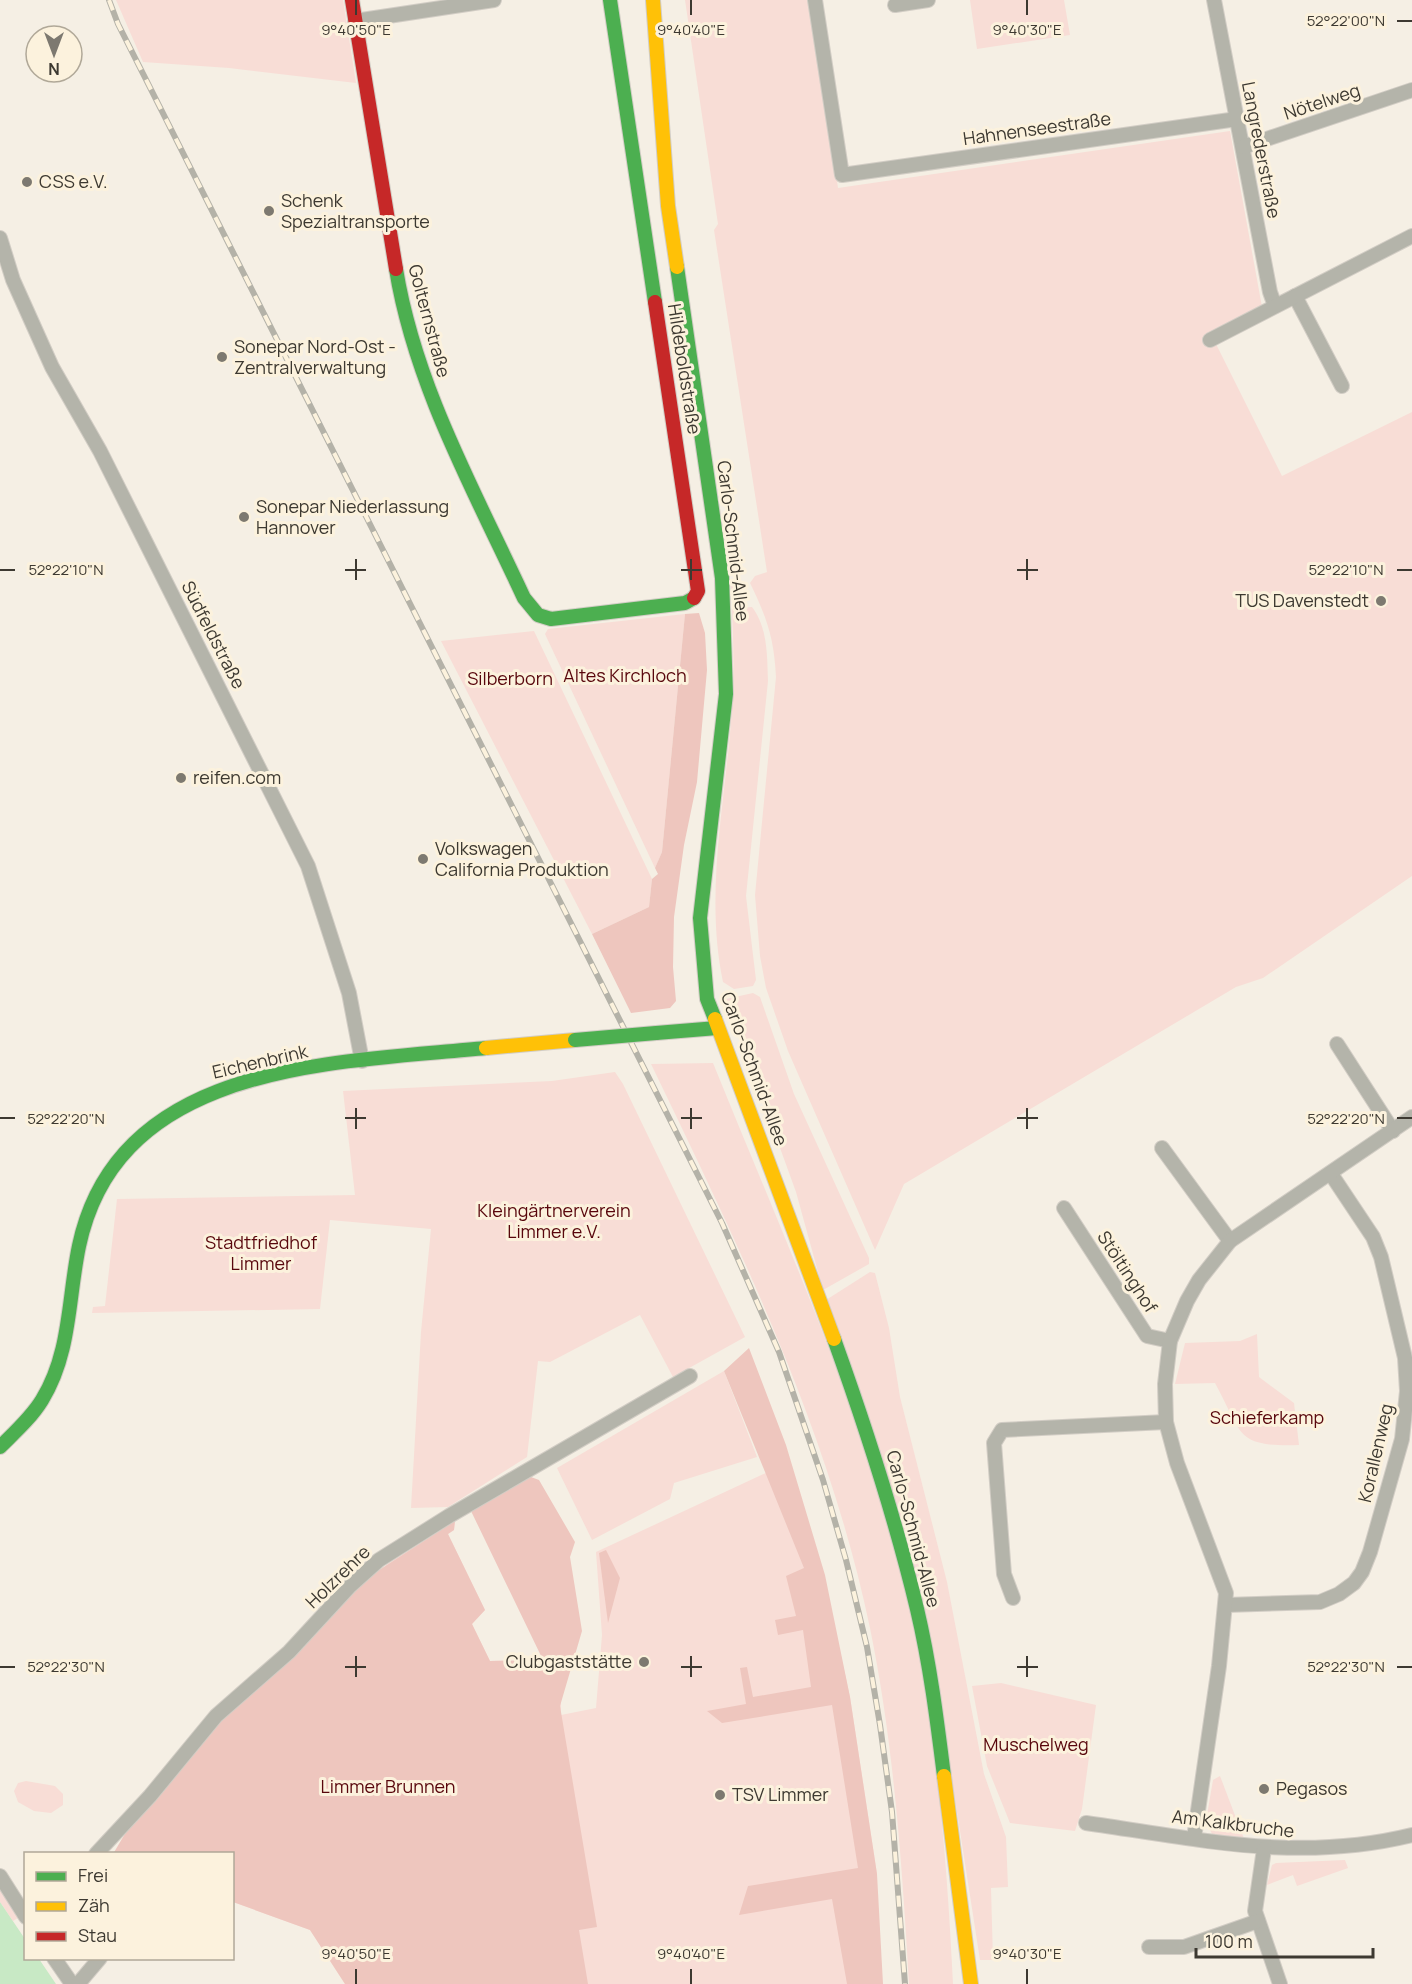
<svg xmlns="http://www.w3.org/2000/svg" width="1412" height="1984" font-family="Manrope,sans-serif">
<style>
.green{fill:#f8ddd6}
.forest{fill:#eec6be}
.water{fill:#c8e9c5}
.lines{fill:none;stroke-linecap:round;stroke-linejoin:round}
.street-casing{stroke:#d2cdc5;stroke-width:16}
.fast-casing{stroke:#d2cdc5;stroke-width:16}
.slow-casing{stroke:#d2cdc5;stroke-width:16}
.jam-casing{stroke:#d2cdc5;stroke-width:16}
.street{stroke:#b4b4aa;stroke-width:14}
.fast{stroke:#4caf50;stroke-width:14}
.slow{stroke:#ffc107;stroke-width:14}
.jam{stroke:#c62828;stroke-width:14}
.rail-casing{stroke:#b4b2a8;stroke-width:6}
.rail{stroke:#fcf2dd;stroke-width:4;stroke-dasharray:11;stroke-linecap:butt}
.fast-bridge-casing{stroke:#d2cdc5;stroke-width:16;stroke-linecap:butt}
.fast-bridge{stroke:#4caf50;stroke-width:14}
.ticks{fill:none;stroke:#3d3931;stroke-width:2}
.poi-dot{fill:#7d7970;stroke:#fcf2dd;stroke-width:2}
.labels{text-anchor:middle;stroke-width:6;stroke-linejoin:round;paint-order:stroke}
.street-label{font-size:18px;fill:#3d3931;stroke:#fcf2dd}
.poi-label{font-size:18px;fill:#3d3931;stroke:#fcf2dd;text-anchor:start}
.park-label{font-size:18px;fill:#58060c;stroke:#fcf2dd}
.ticks-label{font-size:15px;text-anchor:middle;fill:#3d3931;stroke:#fcf2dd;stroke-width:6;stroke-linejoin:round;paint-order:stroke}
</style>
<rect width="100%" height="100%" fill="#f5efe4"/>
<g class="green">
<polygon points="116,0 343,0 356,83 229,68 143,62"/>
<path d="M 685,0 L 811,0 L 838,188 L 1230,131 L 1262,307 L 1211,334 L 1282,476 L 1412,412 L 1412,876 L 1263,978 L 1236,987 L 904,1184 L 875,1250 L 788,1051 L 766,988 L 760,956 L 755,895 L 776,677 C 774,638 767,618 750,583 L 755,576 L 767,572 L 714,230 L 718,224 Z"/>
<polygon points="970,0 1064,0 1070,35 977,49"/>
<polygon points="739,580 747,596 731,598 731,581"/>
<path d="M 752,607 C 768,628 767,656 768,681 L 746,896 L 756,980 L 753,986 L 734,989 L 723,982 C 704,891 726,800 732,709 C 735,675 733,641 732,608 Z"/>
<polygon points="685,614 662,852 655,868 545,634 548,629"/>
<polygon points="534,631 652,879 649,907 592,934 441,641"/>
<polygon points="753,993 760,997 794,1094 869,1258 869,1264 823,1290 796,1192 726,999"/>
<path d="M 713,1063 C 786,1244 870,1425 911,1616 C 937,1737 947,1861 953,1984 L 909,1984 C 902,1864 894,1745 870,1628 C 828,1428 739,1246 651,1064 Z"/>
<polygon points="615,1072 623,1084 745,1337 673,1377 640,1315 550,1362 538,1361 527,1457 448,1507 411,1508 421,1332 431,1229 330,1220 320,1309 92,1313 93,1307 105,1306 117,1199 355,1195 343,1091 552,1081"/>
<polygon points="870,1272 875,1273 889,1328 900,1397 947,1582 984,1774 1006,1837 1008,1887 991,1888 993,1960 980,1960 932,1650 826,1300"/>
<path d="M 1257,1334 L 1259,1377 L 1294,1403 L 1299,1445 C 1234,1447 1243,1434 1215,1383 L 1175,1384 L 1185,1343 L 1240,1341 Z"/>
<polygon points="724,1371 757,1457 674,1483 670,1499 592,1540 557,1468"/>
<polygon points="768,1472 834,1624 850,1697 877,1874 852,1984 345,1984 310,1930 233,1902 232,1854 113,1854 387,1564 455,1521 454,1530 448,1534 485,1610 472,1624 490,1661 543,1660 561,1695 561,1715 596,1708 602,1635 596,1552"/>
<polygon points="1001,1683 1096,1705 1082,1809 1075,1831 1010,1823 987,1766 972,1686"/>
<polygon points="1220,1776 1244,1839 1212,1834 1206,1821 1213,1780"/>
<polygon points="26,1781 55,1786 63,1794 63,1805 51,1813 34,1811 18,1802 14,1791 18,1783"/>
<polygon points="1345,1860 1348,1868 1297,1886 1293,1875 1267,1885 1272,1865 1276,1863"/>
<polygon points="0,1876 24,1914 13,1921 0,1902"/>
</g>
<g class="forest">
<polygon points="699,613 705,633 707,670 697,782 684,845 674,917 673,967 676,1001 670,1008 631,1013 592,934 649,907 652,879 658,874 655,868 662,852 685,614"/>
<polygon points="749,1348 786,1445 825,1575 850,1697 877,1874 883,1984 847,1984 832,1899 739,1915 748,1886 858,1868 832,1705 722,1723 707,1711 746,1704 740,1668 747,1667 753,1697 811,1687 803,1630 778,1635 775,1620 796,1616 786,1576 804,1568 724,1371"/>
<polygon points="531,1477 539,1480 575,1542 570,1557 582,1631 560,1706 597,1927 579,1930 588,1984 345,1984 310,1930 233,1902 232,1854 113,1854 132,1822 215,1722 370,1576 455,1521 454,1530 448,1534 485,1610 472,1624 490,1661 543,1660 471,1511"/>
<polygon points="606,1550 620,1578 608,1623 599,1553"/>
</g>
<polygon class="water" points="0,1902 25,1939 26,1958 39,1959 56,1984 0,1984"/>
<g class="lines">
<defs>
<g id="street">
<polyline points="815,0 842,175 1237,119"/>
<polyline points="1214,0 1270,292 1275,306"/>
<polyline points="895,5 928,0"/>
<polyline points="355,21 494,0"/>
<polyline points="1243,147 1412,90"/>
<polyline points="0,238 13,280 52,367 100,451 308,866 349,993 362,1061"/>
<polyline points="1295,296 1342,386"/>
<polyline points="1210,340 1412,236"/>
<polyline points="1337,1044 1393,1131"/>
<polyline points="1162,1148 1230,1241"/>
<polyline points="1064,1208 1147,1336 1170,1341"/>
<polyline points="1013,1598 1004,1574 994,1443 1002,1430 1166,1422"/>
<polyline points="1226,1605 1320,1602 1339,1594 1354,1583 1362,1572 1370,1552 1402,1439 1407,1391 1405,1358 1381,1257 1373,1237 1331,1174"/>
<path d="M 1086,1823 C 1199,1839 1298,1863 1412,1835"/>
<polyline points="1194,1838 1219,1666 1226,1593 1177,1463 1166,1422 1165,1384 1170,1341 1187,1301 1199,1280 1230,1241 1412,1117"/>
<polyline points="1264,1849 1255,1911 1280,1984"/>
<polyline points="96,1854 150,1796 216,1716 289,1652 350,1586 379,1560 449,1516 690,1376"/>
<polyline points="0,1876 26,1917"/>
<polyline points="1149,1947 1184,1947 1258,1921"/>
<polyline points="54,1958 72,1984"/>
<polyline points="78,1984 100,1958"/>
</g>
<g id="fast">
<polyline points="610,0 655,302"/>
<polyline points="677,267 722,578 726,694 700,918 707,999 715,1019"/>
<path d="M 396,269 C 415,386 475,492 524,598 L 538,615 L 551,619 L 685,603 L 694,598"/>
<polyline points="656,1033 717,1028"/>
<path d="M 834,1339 C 866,1428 895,1517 917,1609 C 930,1664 937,1720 944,1776"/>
<path d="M 0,1447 C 15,1432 31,1418 42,1400 C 71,1353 68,1298 79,1246 C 118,1061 336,1063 486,1048"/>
</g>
<g id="slow">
<polyline points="653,0 668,206 677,267"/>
<polyline points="715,1019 834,1339"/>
<polyline points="486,1048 575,1040"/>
<polyline points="944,1776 971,1984"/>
</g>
<g id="jam">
<polyline points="352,0 396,269"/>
<polyline points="655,302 698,591 694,598"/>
</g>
</defs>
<use href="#street" class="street-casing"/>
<use href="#fast" class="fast-casing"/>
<use href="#slow" class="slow-casing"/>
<use href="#jam" class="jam-casing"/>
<use href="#street" class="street"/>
<use href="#fast" class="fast"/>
<use href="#slow" class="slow"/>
<use href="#jam" class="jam"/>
<defs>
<polyline id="rail" points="109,0 118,24 722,1223 779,1352 823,1480 846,1560 867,1647 880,1725 892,1812 905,1984"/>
</defs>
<use href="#rail" class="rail-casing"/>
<use href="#rail" class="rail"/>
<defs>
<polyline id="fast-bridge" points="575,1040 656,1033"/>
</defs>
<use href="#fast-bridge" class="fast-bridge-casing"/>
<use href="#fast-bridge" class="fast-bridge"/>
</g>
<path class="ticks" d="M 356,0 L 356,15M 691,0 L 691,15M 1027,0 L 1027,15M 1397,21 L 1412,21M 356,559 L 356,580M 691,559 L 691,580M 1027,559 L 1027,580M 0,570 L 15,570M 345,570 L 366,570M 681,570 L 702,570M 1017,570 L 1038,570M 1397,570 L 1412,570M 356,1108 L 356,1129M 691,1108 L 691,1129M 1027,1108 L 1027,1129M 0,1118 L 15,1118M 345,1118 L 366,1118M 681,1118 L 702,1118M 1017,1118 L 1038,1118M 1397,1118 L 1412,1118M 356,1656 L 356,1677M 691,1656 L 691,1677M 1027,1656 L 1027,1677M 0,1667 L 15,1667M 345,1667 L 366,1667M 681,1667 L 702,1667M 1017,1667 L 1038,1667M 1397,1667 L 1412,1667M 356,1969 L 356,1984M 691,1969 L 691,1984M 1027,1969 L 1027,1984"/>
<g class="poi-dot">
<circle cx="27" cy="182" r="6"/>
<circle cx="269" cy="211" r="6"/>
<circle cx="222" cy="357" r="6"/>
<circle cx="244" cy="517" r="6"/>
<circle cx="1381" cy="601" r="6"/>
<circle cx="181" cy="778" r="6"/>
<circle cx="423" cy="859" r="6"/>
<circle cx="644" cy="1662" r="6"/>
<circle cx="1264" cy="1789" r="6"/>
<circle cx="720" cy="1795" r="6"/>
</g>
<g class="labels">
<g class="street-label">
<text transform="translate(1322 102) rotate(-18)" y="6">Nötelweg</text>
<text transform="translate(1037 129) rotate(-8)" y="6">Hahnenseestraße</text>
<text transform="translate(1261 150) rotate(79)" y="6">Langrederstraße</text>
<text transform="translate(429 321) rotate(75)" y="6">Golternstraße</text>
<text transform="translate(684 369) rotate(81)" y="6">Hildeboldstraße</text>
<text transform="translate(733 541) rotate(83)" y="6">Carlo-Schmid-Allee</text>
<text transform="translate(213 635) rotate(63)" y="6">Südfeldstraße</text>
<text transform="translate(260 1062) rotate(-13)" y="6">Eichenbrink</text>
<text transform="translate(754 1069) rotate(70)" y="6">Carlo-Schmid-Allee</text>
<text transform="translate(1127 1272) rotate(57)" y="6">Stöltinghof</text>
<text transform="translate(1376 1453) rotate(-77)" y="6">Korallenweg</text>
<text transform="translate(913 1529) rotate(75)" y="6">Carlo-Schmid-Allee</text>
<text transform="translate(338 1577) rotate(-44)" y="6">Holzrehre</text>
<text transform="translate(1233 1824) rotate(7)" y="6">Am Kalkbruche</text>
</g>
<g class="poi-label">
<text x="39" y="188">CSS e.V.</text>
<text x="281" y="207">Schenk<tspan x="281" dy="21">Spezialtransporte</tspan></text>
<text x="234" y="353">Sonepar Nord-Ost -<tspan x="234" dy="21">Zentralverwaltung</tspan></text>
<text x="256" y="513">Sonepar Niederlassung<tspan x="256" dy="21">Hannover</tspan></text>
<text x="1369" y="607" text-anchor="end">TUS Davenstedt</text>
<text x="193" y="784">reifen.com</text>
<text x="435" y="855">Volkswagen<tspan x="435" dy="21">California Produktion</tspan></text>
<text x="632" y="1668" text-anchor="end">Clubgaststätte</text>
<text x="1276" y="1795">Pegasos</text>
<text x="732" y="1801">TSV Limmer</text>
</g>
<g class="park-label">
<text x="625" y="682">Altes Kirchloch</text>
<text x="510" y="685">Silberborn</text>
<text x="554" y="1217">Kleingärtnerverein<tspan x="554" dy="21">Limmer e.V.</tspan></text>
<text x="261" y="1249">Stadtfriedhof<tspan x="261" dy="21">Limmer</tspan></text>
<text x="1267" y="1424">Schieferkamp</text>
<text x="1036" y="1751">Muschelweg</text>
<text x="388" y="1793">Limmer Brunnen</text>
</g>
</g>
<g class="ticks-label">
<text x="1346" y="26">52°22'00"N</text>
<text x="356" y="35">9°40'50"E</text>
<text x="691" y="35">9°40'40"E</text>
<text x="1027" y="35">9°40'30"E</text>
<text x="1346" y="575">52°22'10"N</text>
<text x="66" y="575">52°22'10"N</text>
<text x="1346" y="1124">52°22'20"N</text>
<text x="66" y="1124">52°22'20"N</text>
<text x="1346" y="1672">52°22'30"N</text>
<text x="66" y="1672">52°22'30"N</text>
<text x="356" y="1959">9°40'50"E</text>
<text x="691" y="1959">9°40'40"E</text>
<text x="1027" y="1959">9°40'30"E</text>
</g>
<rect x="24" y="1852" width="210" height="108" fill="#fcf2dd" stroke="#b0a898" stroke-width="1.5"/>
<rect x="36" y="1872" width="30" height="9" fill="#4caf50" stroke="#b0a898" stroke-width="1.5"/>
<text x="78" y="1882" font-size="18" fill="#3d3931">Frei</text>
<rect x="36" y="1902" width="30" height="9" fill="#ffc107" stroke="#b0a898" stroke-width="1.5"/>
<text x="78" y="1912" font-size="18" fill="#3d3931">Zäh</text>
<rect x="36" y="1932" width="30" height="9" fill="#c62828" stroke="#b0a898" stroke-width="1.5"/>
<text x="78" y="1942" font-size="18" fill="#3d3931">Stau</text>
<g transform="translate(54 54) rotate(180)"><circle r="28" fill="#fcf2dd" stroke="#b0a898" stroke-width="1.5"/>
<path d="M0-4.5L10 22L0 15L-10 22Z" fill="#7d7970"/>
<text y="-9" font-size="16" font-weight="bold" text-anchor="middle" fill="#3d3931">N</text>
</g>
<path d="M1196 1948v9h177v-9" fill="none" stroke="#3d3931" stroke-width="3"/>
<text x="1205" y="1948" font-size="18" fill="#3d3931" stroke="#fcf2dd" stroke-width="4.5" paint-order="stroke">100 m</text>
</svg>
